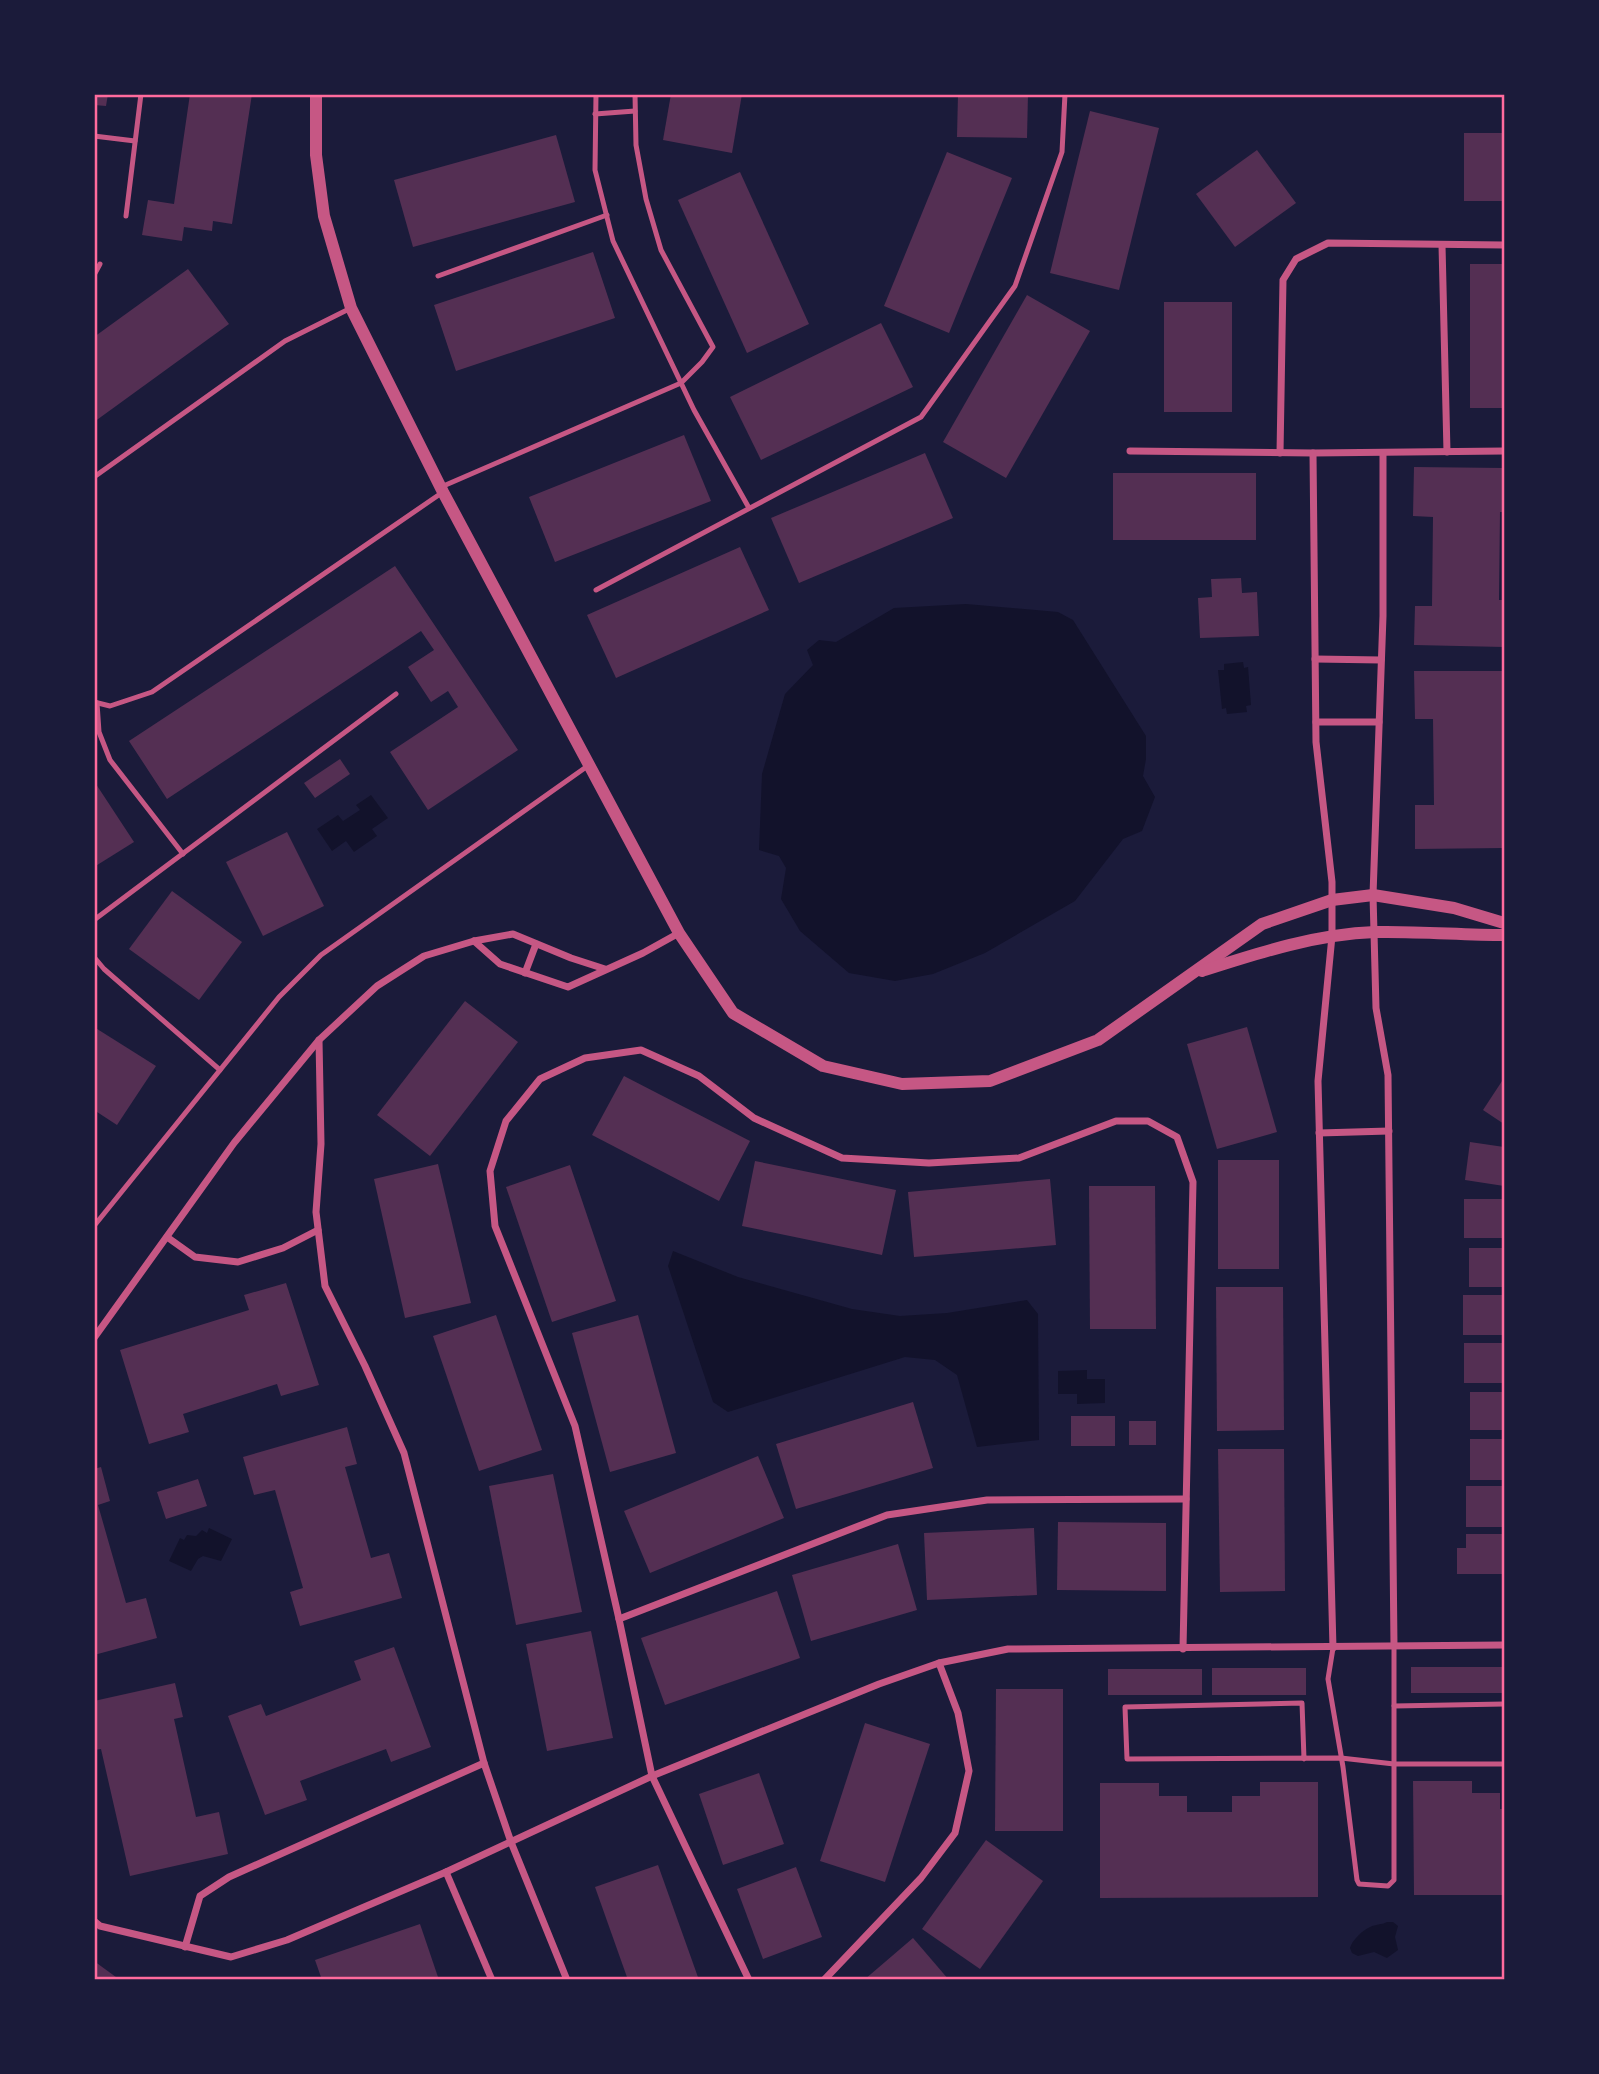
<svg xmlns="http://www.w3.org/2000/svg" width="1599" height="2074" font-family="Lato,sans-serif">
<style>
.water{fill:#12122b}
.building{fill:#542f53}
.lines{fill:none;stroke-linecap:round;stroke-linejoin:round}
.service{stroke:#c65784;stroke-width:5}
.minor{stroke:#c65784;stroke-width:7}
.tertiary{stroke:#c65784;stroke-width:12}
.neatline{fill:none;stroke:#ff6b9d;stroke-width:2.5}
</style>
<rect width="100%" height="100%" fill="#1b1b3a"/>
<g class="water">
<polygon points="966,604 1058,612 1073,620 1146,736 1146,759 1143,776 1155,797 1142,831 1123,839 1075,901 985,953 933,974 895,981 849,973 800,931 781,899 786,868 779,856 759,850 762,774 785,694 813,665 807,650 819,640 836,642 894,608"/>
<polygon points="1243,662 1244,668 1248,667 1251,705 1246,706 1247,712 1227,714 1226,708 1222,709 1218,670 1224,670 1224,664"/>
<polygon points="371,795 388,818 372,829 377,836 354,852 346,841 332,851 317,829 338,815 343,821 360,810 356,805"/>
<polygon points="673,1251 738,1277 852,1309 900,1316 947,1313 1027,1300 1038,1314 1039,1440 977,1447 957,1375 935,1360 905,1357 728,1412 713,1402 668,1266"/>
<polygon points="1087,1370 1087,1379 1105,1379 1105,1403 1077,1404 1077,1394 1058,1394 1058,1371"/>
<polygon points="209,1528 232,1539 221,1561 203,1556 198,1559 191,1571 169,1561 180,1538 184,1540 187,1535 196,1536 202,1530 207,1533"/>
<path d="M 1387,1922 L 1393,1922 L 1398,1926 L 1395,1937 L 1398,1950 L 1387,1958 L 1374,1952 L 1358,1956 L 1352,1953 L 1350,1948 C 1352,1940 1363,1930 1370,1927 C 1376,1924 1381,1925 1387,1922 Z"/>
</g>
<g class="building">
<polygon points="94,94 108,94 106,106 94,105"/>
<polygon points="190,94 252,94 232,224 213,221 212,231 184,227 182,241 142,235 148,200 174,204"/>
<polygon points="671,94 742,94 732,153 663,140"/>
<polygon points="958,94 1028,94 1027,138 957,137"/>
<polygon points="1090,111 1159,128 1119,290 1050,273"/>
<rect x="1464" y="133" width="40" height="68"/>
<polygon points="556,135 575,202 413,247 394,180"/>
<polygon points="1257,150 1296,203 1235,247 1196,194"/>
<polygon points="947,152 1012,178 949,333 884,306"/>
<polygon points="740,172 809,324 747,353 678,200"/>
<polygon points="593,252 615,318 456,371 434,305"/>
<rect x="1470" y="264" width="34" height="144"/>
<polygon points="188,269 229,324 94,422 94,337"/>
<polygon points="1027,295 1090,331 1006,478 943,442"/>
<rect x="1164" y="302" width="68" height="110"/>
<polygon points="881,323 913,387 761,460 730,397"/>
<polygon points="684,435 711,501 555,562 529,497"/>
<polygon points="925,453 953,518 799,583 771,518"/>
<polygon points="1414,467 1504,468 1504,512 1500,512 1499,600 1504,600 1504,647 1414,645 1415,606 1432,606 1433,517 1413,516"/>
<rect x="1113" y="473" width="143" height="67"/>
<polygon points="740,547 769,610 616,678 587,615"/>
<polygon points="395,566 518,750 428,810 390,752 458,707 448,691 431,702 408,667 434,650 421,631 167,799 129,741"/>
<polygon points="1241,578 1242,593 1257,592 1259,636 1200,638 1198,598 1212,597 1211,579"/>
<polygon points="1414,671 1504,671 1504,717 1502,717 1504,848 1415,849 1415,805 1434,805 1433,719 1415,719"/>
<polygon points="340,759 350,774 315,798 304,783"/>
<polygon points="94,781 134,842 94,867"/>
<polygon points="287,832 324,906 263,936 226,862"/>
<polygon points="172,891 242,942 199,1000 129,949"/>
<polygon points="465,1001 518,1042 430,1156 377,1115"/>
<polygon points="94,1027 156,1066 117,1125 94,1110"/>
<polygon points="1247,1027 1277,1132 1217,1149 1187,1044"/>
<polygon points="624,1076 750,1141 719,1201 592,1135"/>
<polygon points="1504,1078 1504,1124 1483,1110"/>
<polygon points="1470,1142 1504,1147 1504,1186 1465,1180"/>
<rect x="1218" y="1160" width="61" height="109"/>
<polygon points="755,1161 896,1190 882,1255 742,1226"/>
<polygon points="438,1164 471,1303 405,1318 374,1179"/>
<polygon points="570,1165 616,1301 552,1322 506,1187"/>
<polygon points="1050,1179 1056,1245 914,1257 908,1192"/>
<polygon points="1089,1186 1155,1186 1156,1329 1090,1329"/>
<rect x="1464" y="1199" width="40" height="39"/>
<rect x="1469" y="1248" width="35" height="39"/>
<polygon points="286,1283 319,1385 281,1396 277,1384 183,1414 189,1432 149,1444 120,1350 249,1310 244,1295"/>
<polygon points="1216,1287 1283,1287 1284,1430 1217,1431"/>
<rect x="1463" y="1295" width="41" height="40"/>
<polygon points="496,1315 542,1450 479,1471 433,1336"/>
<polygon points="638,1315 676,1453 610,1472 572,1333"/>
<rect x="1464" y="1343" width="40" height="40"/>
<rect x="1470" y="1392" width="34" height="38"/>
<polygon points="913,1402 933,1468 796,1509 776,1444"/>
<rect x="1071" y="1416" width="44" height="30"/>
<rect x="1129" y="1421" width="27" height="24"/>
<polygon points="347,1427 357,1464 345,1467 371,1558 389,1553 402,1598 300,1626 290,1592 303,1588 275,1490 254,1495 243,1457"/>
<rect x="1470" y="1439" width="34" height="41"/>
<polygon points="1218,1449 1284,1449 1285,1591 1220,1592"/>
<polygon points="758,1456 784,1518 650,1573 624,1511"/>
<polygon points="101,1467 110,1501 98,1505 126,1603 146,1598 157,1638 94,1655 94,1469"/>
<polygon points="553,1474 582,1612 516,1625 489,1486"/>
<polygon points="198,1479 207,1506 166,1519 157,1492"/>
<rect x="1466" y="1486" width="38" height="41"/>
<polygon points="1058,1522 1166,1523 1166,1591 1057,1590"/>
<polygon points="1034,1528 1037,1595 927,1600 924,1533"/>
<polygon points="1466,1534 1504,1534 1504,1574 1457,1574 1457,1548 1466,1548"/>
<polygon points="898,1544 917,1610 811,1641 792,1575"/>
<polygon points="777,1591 800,1658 665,1705 641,1638"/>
<polygon points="591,1631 613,1738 547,1751 526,1644"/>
<polygon points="394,1647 431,1747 391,1762 386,1749 300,1781 307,1800 265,1815 228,1716 261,1704 266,1716 361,1680 354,1661"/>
<rect x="1411" y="1667" width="93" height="26"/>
<rect x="1212" y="1668" width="94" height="27"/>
<rect x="1108" y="1669" width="94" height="26"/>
<polygon points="175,1683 183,1717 174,1719 196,1817 219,1812 228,1854 130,1876 101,1749 94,1750 94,1701"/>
<polygon points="996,1689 1063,1689 1063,1831 995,1831"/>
<polygon points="865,1723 930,1744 885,1882 820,1861"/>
<polygon points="759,1773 784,1844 723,1865 699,1794"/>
<polygon points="1413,1781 1472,1781 1472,1793 1500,1793 1500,1809 1504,1809 1504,1895 1414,1895"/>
<polygon points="1260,1782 1318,1782 1318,1897 1100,1898 1100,1783 1159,1783 1159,1796 1187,1796 1187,1812 1232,1812 1232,1796 1260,1796"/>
<polygon points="986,1840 1043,1881 980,1969 922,1929"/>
<polygon points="658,1865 699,1980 628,1980 595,1887"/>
<polygon points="796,1867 822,1937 763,1959 737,1889"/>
<polygon points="420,1924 439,1980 322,1980 315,1960"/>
<polygon points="913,1938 949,1980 864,1980"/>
<polygon points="94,1961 120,1980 94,1980"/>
</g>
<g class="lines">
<g class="service">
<polyline points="596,94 595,170 613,241 694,410 749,508"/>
<polyline points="595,114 635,111"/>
<polyline points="94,136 135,141"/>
<polyline points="126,216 141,94"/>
<polyline points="94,275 100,264"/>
<polyline points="438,276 607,215"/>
<polyline points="94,477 285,341 351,308"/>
<polyline points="441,487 681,383 702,362 713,347 661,250 646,199 636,145 635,94"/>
<polyline points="596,590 921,417 1015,286 1062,152 1065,94"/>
<polyline points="94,702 110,706 152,692 443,492"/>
<polyline points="97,703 99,732 110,760 183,854"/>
<polyline points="94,920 396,694"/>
<polyline points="94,957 104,969 220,1070"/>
<polyline points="94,1226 279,997 321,955 589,765"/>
<polyline points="1333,1648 1328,1679 1343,1767 1357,1880 1359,1884 1388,1886 1394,1880 1394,1646"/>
<polyline points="1394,1706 1504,1704"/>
<polyline points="1304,1759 1302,1703 1125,1707 1127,1759 1341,1758 1394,1764 1504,1764"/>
</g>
<g class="minor">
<polyline points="1442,245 1447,452"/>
<polyline points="1130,451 1313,453 1504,451"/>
<polyline points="1280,453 1283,280 1296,259 1328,243 1504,245"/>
<polyline points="1313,453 1316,742 1332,882 1332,936 1318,1081 1333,1648"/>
<polyline points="1383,453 1383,616 1373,895 1376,1008 1388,1075 1394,1646"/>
<polyline points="1315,659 1381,660"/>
<polyline points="1316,722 1379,722"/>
<polyline points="474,941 500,964 568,987 643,953 679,933"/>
<polyline points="525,973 536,944"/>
<polyline points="319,1040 321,1144 316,1212 325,1286 365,1366 404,1453 484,1763 511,1842 567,1980"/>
<polyline points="1319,1133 1389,1131"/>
<polyline points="167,1237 195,1257 238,1262 283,1248 318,1230"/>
<polyline points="94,1338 234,1143 319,1040 377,986 424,956 474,941 513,934 571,958 605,969"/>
<polyline points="619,1619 887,1515 987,1500 1186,1499"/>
<polyline points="446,1872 492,1980"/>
<polyline points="94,1921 100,1926 231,1957 287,1940 446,1872 652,1776 879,1684 939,1663 1008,1649 1504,1645"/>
<polyline points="185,1947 200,1896 229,1877 484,1763"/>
<polyline points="749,1980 652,1776 619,1619 575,1426 495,1226 490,1171 506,1121 540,1079 585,1058 641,1050 699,1076 754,1118 842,1158 929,1163 1019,1158 1116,1121 1148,1121 1177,1137 1193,1182 1183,1649"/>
<polyline points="824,1980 921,1878 955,1833 969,1771 958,1713 939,1663"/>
</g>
<g class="tertiary">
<polyline points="316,94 316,155 324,216 351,308 443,492 679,933 733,1013 823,1066 902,1084 990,1081 1098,1040 1262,924 1332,900 1373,895 1454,908 1504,923"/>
<path d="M 1202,971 C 1258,953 1316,934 1375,932 C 1418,931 1462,935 1504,935"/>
</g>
</g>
<rect width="1599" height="2074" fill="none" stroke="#1b1b3a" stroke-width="192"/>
<rect x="96" y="96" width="1407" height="1882" class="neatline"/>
</svg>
